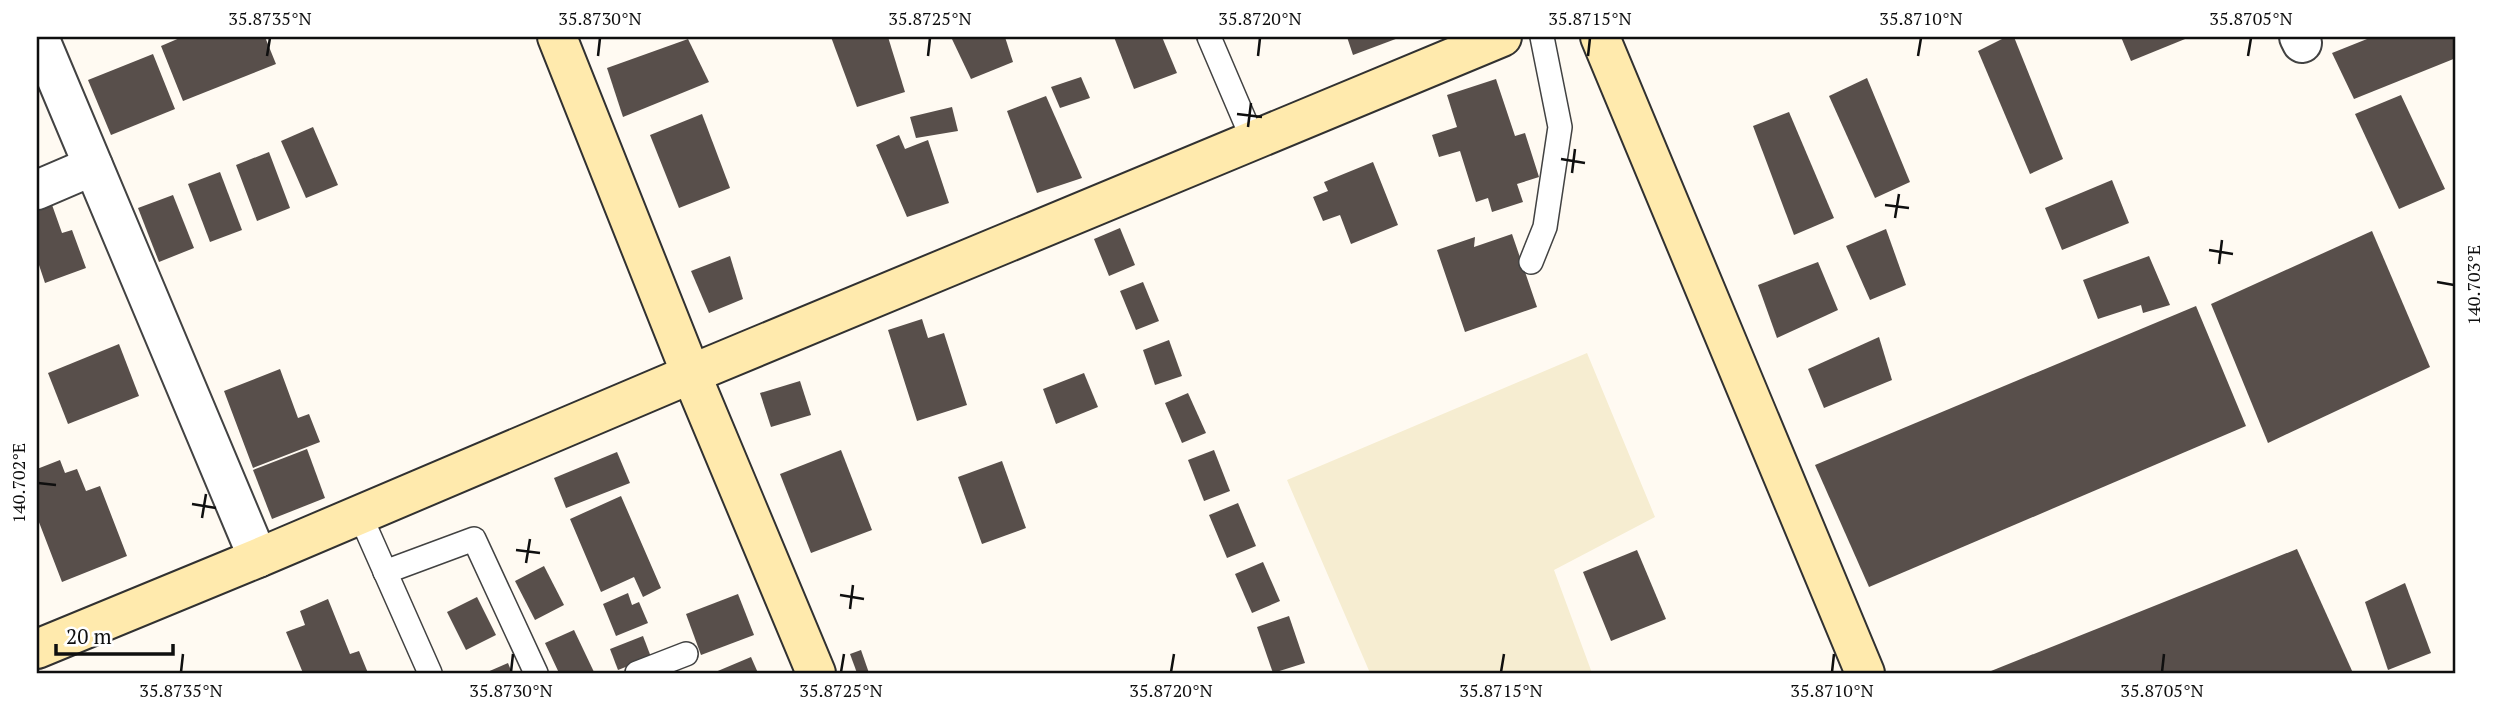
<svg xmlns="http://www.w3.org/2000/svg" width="2493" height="710" font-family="'PT Serif',serif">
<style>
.farmland{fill:#f6edd1}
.building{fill:#584f4b}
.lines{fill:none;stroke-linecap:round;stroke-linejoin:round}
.lane-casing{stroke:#424242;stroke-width:26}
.street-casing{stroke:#424242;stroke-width:42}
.secondary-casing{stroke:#313131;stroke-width:42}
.lane{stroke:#fff;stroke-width:23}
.street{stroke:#fff;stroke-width:38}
.secondary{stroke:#ffeaad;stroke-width:38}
.ticks{fill:none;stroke:#0f0f0f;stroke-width:2.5}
.neatline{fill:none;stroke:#0f0f0f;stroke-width:2.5}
.ticks-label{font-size:18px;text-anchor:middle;fill:#0f0f0f}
</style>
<rect width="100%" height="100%" fill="#fffaf2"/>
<polygon class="farmland" points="1587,353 1655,517 1554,570 1592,673 1370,673 1287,480"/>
<g class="building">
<polygon points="182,37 265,37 276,64 183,101 161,46"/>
<polygon points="831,37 888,37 905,92 857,107"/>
<polygon points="951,37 1005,37 1013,62 971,79"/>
<polygon points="1114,37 1162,37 1177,73 1134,89"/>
<polygon points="1347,37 1401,37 1353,55"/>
<polygon points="2006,37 2014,37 2063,159 2030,174 1978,51"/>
<polygon points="2121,37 2190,37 2131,61"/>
<polygon points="2372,37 2456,37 2456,58 2354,99 2332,53"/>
<polygon points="688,39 709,82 623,117 607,68"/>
<polygon points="153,54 175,109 111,135 88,80"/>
<polygon points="1081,77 1090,98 1060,108 1051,87"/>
<polygon points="1867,78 1910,182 1875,198 1829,96"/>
<polygon points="1496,79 1515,136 1525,133 1539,177 1517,184 1523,202 1492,212 1488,198 1476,202 1460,151 1439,157 1432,135 1457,127 1447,95"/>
<polygon points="2401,95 2445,189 2399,209 2355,114"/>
<polygon points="1046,96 1082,178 1037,193 1007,111"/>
<polygon points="952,107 958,131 916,138 910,117"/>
<polygon points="1789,112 1834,218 1794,235 1753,126"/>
<polygon points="702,114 730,188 679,208 650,135"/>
<polygon points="313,127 338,185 306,198 281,141"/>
<polygon points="899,135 905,149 928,140 949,203 907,217 876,145"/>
<polygon points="269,152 290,208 257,221 236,165"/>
<polygon points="1373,162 1398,225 1351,244 1340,215 1323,221 1313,197 1328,191 1324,182"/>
<polygon points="220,172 242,230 210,242 188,184"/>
<polygon points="2112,180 2129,223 2062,250 2045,208"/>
<polygon points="173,195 194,248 159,262 138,208"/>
<polygon points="51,202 62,233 72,230 86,268 45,283 37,259 37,207"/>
<polygon points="1120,228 1135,265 1109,276 1094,239"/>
<polygon points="1886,229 1906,285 1870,300 1846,246"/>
<polygon points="2372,231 2430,367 2268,443 2211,304"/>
<polygon points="1512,234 1537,307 1465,332 1437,250 1475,237 1474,247"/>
<polygon points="730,256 743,299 709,313 691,271"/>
<polygon points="2149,256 2170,305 2143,313 2141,305 2098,319 2083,280"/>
<polygon points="1818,262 1838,310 1777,338 1758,285"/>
<polygon points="1143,282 1159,321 1136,330 1120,291"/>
<polygon points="2196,306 2246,426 1869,587 1815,465"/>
<polygon points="922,319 928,338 944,333 967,405 917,421 888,330"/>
<polygon points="1879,337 1892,380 1824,408 1808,369"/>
<polygon points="1169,340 1182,376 1155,385 1143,350"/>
<polygon points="119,344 139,396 68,424 48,373"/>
<polygon points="280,369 298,418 309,414 320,442 253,468 224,391"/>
<polygon points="1084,373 1098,407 1056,424 1043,389"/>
<polygon points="800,381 811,415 771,427 760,393"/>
<polygon points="1188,393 1206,433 1182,443 1165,403"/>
<polygon points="307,449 325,498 272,519 253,470"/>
<polygon points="841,450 872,530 811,553 780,474"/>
<polygon points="1214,450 1230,491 1204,501 1188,460"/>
<polygon points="617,452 630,483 566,508 554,478"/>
<polygon points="60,460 65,473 77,469 86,491 100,486 127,556 62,582 37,517 37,469"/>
<polygon points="1002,461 1026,528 982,544 958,477"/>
<polygon points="621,496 661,588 643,597 634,577 601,592 570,519"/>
<polygon points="1238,503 1256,546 1227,558 1209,515"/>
<polygon points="2297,549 2353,673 1986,673"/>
<polygon points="1637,550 1666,619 1611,641 1583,572"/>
<polygon points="1263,562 1280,601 1252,613 1235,574"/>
<polygon points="544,566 564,605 535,620 515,581"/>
<polygon points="2405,583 2431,653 2388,670 2365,602"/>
<polygon points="628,593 632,605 639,602 648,623 616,636 603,604"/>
<polygon points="738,594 754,635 701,655 686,614"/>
<polygon points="477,597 496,635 466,650 447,612"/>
<polygon points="328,599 350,654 359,651 368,673 303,673 286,632 305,625 300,611"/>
<polygon points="1289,616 1305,663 1273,673 1257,627"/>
<polygon points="574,630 594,672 590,673 559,673 545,643"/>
<polygon points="643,636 651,657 618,670 610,649"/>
<polygon points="861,650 869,673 857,673 850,654"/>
<polygon points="751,657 758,673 713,673"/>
<polygon points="508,663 512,673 485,673"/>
</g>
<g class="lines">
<defs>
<g id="lane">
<polyline points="1209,37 1253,140"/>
<polyline points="1531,262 1545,227 1560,127 1542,37"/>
<polyline points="360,515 430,673"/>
<polyline points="385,572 474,539 536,673"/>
<polyline points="637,673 686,654"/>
</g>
<g id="street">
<polyline points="39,37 258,558"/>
<polyline points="2299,37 2302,43"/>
<polyline points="37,190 93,166"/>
</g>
<g id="secondary">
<polyline points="557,37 691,374 816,673"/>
<polyline points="1600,37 1865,673"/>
<polyline points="37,649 258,558 691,374 1502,37"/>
</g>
</defs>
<use href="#lane" class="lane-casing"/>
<use href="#street" class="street-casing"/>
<use href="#secondary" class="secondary-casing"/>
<use href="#lane" class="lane"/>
<use href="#street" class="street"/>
<use href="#secondary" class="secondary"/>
</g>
<path class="ticks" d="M 267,56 L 270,38M 598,56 L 600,38M 928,56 L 930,38M 1258,56 L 1260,38M 1588,56 L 1590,38M 1918,56 L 1921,38M 2248,56 L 2251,38M 1237,114 L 1262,117M 1248,127 L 1251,103M 1561,159 L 1585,163M 1572,173 L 1575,149M 1885,205 L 1909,208M 1895,218 L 1899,194M 2209,250 L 2233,254M 2219,264 L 2222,240M 2437,282 L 2454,285M 38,483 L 56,485M 192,504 L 216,508M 202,518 L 206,494M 516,550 L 540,553M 526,563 L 530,539M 840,595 L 864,599M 850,609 L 853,585M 181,672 L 183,654M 511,672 L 513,654M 841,672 L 844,654M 1171,672 L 1174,654M 1501,672 L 1504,654M 1832,672 L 1834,654M 2162,672 L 2164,654"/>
<rect width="2493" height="710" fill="none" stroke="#ffffff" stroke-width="77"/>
<path d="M56 644v10h117v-10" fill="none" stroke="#0f0f0f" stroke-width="3.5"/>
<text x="66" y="644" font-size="21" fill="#0f0f0f" stroke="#ffffff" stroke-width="5" paint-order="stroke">20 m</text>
<rect x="38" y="38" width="2416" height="634" class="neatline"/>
<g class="ticks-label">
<text x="270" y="25">35.8735°N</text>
<text x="600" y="25">35.8730°N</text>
<text x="930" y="25">35.8725°N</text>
<text x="1260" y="25">35.8720°N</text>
<text x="1590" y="25">35.8715°N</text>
<text x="1921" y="25">35.8710°N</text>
<text x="2251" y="25">35.8705°N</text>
<text transform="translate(2474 285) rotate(-90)" y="6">140.703°E</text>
<text transform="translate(19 483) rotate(-90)" y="6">140.702°E</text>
<text x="181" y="697">35.8735°N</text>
<text x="511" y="697">35.8730°N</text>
<text x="841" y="697">35.8725°N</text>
<text x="1171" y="697">35.8720°N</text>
<text x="1501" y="697">35.8715°N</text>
<text x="1832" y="697">35.8710°N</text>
<text x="2162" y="697">35.8705°N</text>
</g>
</svg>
